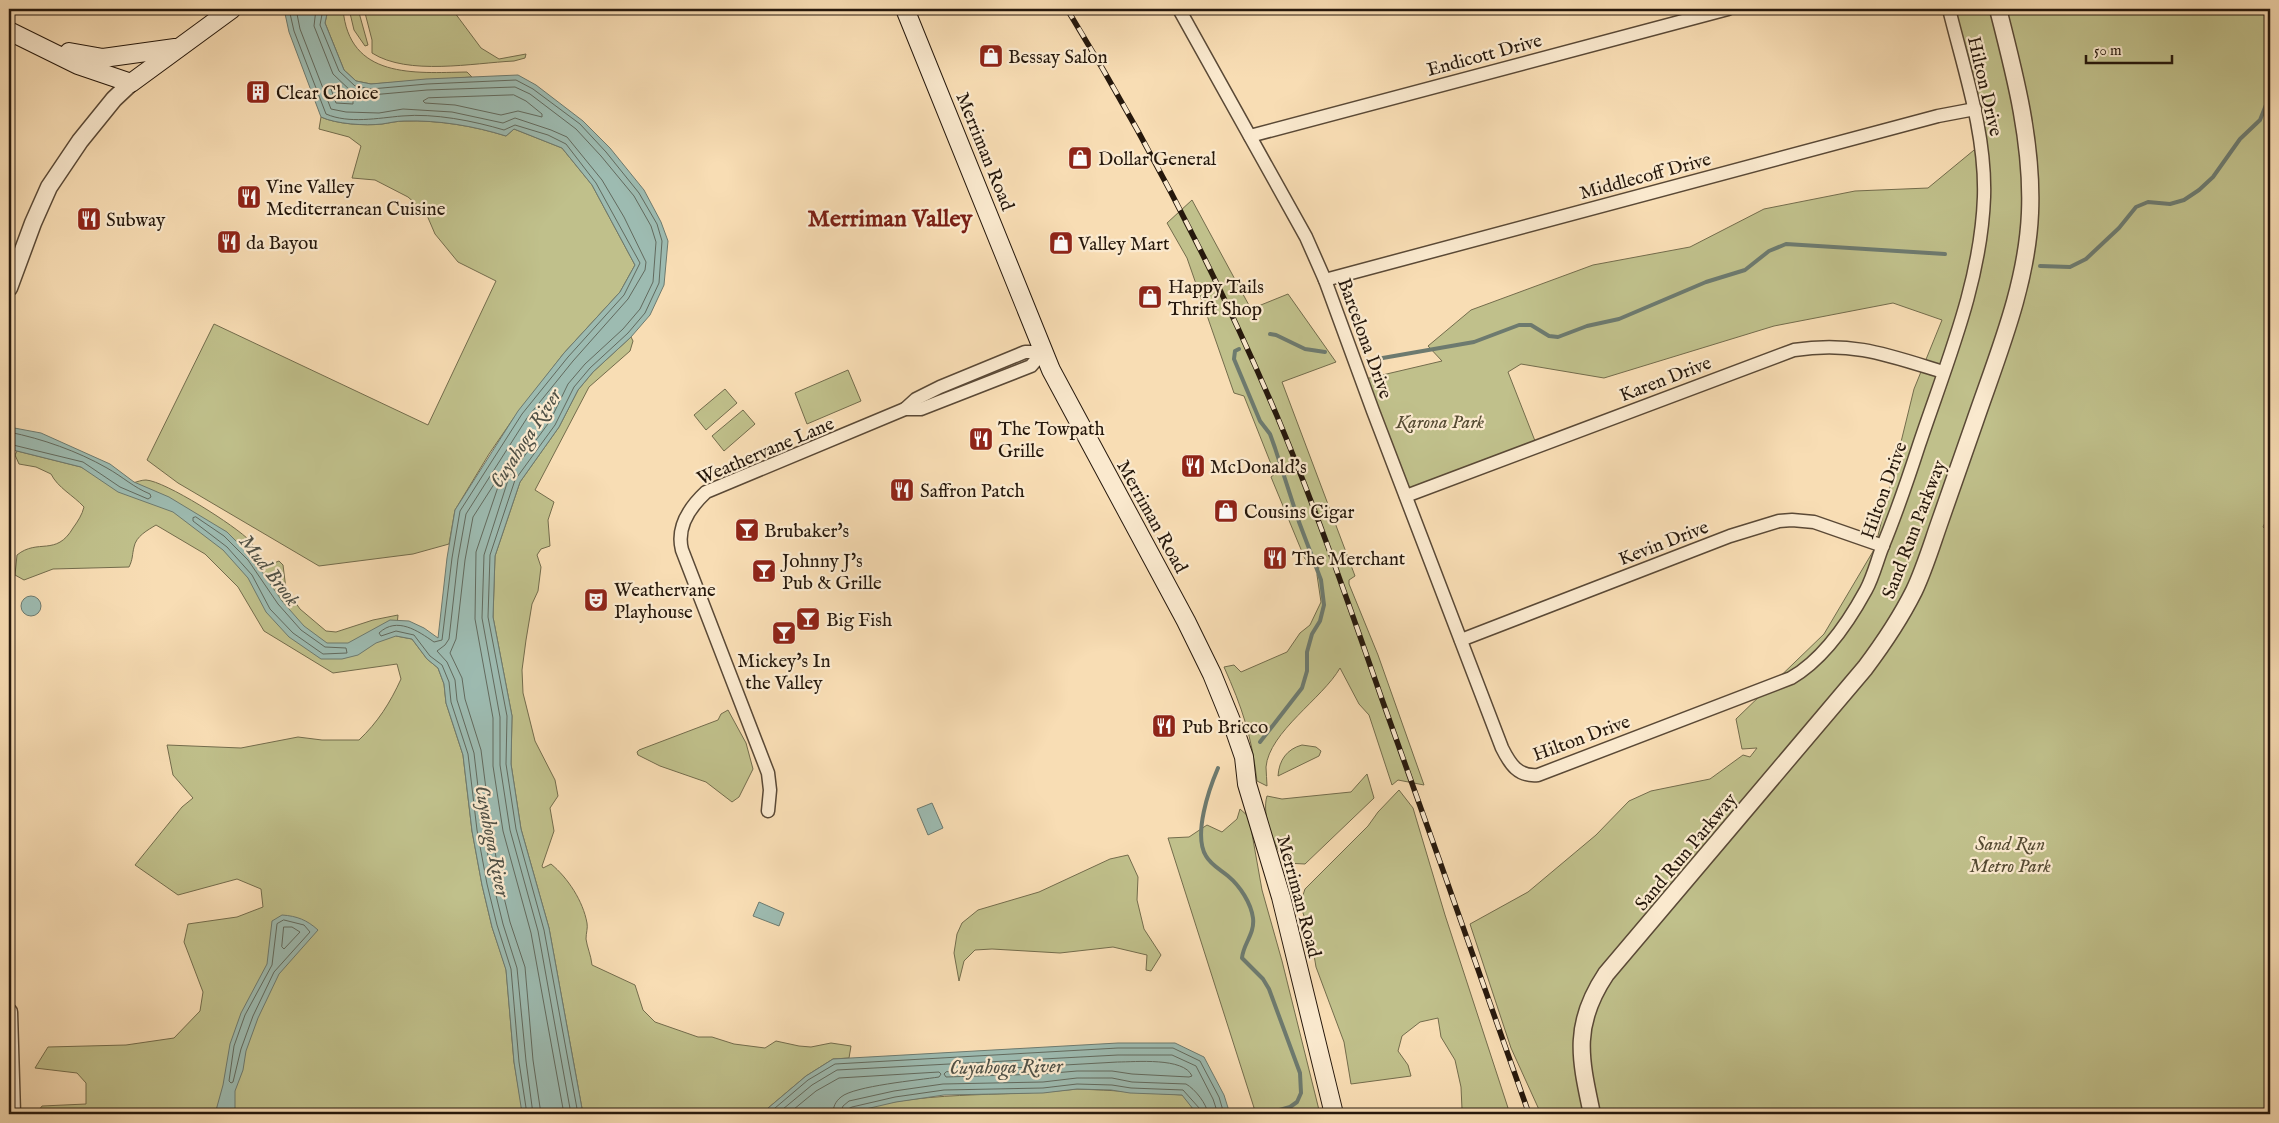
<svg xmlns="http://www.w3.org/2000/svg" width="2279" height="1123" font-family="'IM FELL English',serif">
<style>
.green{fill:#c0c08b;stroke:#736c4c}
.water{fill:#9dbbb1;stroke:#6d7a6f}
.lines{fill:none;stroke-linecap:round;stroke-linejoin:round}
.shore{stroke:#626a5e;stroke-width:1}
.stream{stroke:#6d7a6f;stroke-width:4}
.minor-casing{stroke:#5a4936;stroke-width:15}
.tertiary-casing{stroke:#5a4936;stroke-width:19}
.secondary-casing{stroke:#26180c;stroke-width:20}
.minor{stroke:#fae9ce;stroke-width:12}
.tertiary{stroke:#fae9ce;stroke-width:16}
.secondary{stroke:#fae9ce;stroke-width:18}
.rail-casing{stroke:#26180c;stroke-width:5.5}
.rail{stroke:#fae9ce;stroke-width:4;stroke-dasharray:11;stroke-linecap:butt}
.labels{text-anchor:middle;stroke-width:4.5;stroke-linejoin:round;paint-order:stroke}
.street-label{font-size:19px;fill:#26180c;stroke:#fae9ce}
.poi-label{font-size:19px;fill:#26180c;stroke:#fae9ce;text-anchor:start}
.park-label{font-size:19px;font-style:italic;fill:#544a32;stroke:#fae9ce}
.water-label{font-size:20px;font-style:italic;fill:#505146;stroke:#fae9ce}
.district-label{font-size:24px;font-weight:bold;fill:#7a1f14;stroke:#fae9ce}
</style>
<rect width="100%" height="100%" fill="#f8ddb4"/>
<filter id="stains"><feTurbulence type="fractalNoise" baseFrequency=".004" numOctaves="4"/><feColorMatrix values="0 0 0 0 .2 0 0 0 0 .09 0 0 0 0 .02 0 0 0 .5 -.17"/></filter>
<radialGradient id="worn" r=".72"><stop offset=".6" stop-color="#630" stop-opacity="0"/><stop offset="1" stop-color="#630" stop-opacity=".3"/></radialGradient>
<g class="green">
<path d="M 328,9 L 343,9 C 349,79 414,73 467,72 L 472,77 L 371,84 L 356,81 L 344,70 L 325,23 Z"/>
<polygon points="349,9 358,9 368,45 365,46 354,30"/>
<path d="M 364,9 L 452,9 L 481,48 L 499,59 L 526,54 L 525,58 L 514,61 C 473,63 408,76 372,53 L 372,40 Z"/>
<polygon points="1955,9 2270,9 2270,512 2263,527 2270,533 2270,1114 1541,1114 1511,1048 1470,924 1528,892 1596,835 1629,801 1651,791 1710,779 1743,755 1750,757 1757,748 1742,749 1736,719 1824,634 1875,548 1914,389 1942,320 1893,303 1774,326 1604,378 1521,364 1508,372 1537,446 1406,496 1361,380 1442,361 1428,346 1471,310 1593,265 1690,247 1764,209 1855,191 1928,188 1985,141"/>
<path d="M 321,117 C 336,124 365,126 382,124 C 389,123 397,121 404,121 C 439,120 474,126 506,136 L 514,129 L 562,148 L 592,185 L 635,265 L 620,292 L 564,353 L 513,419 L 489,454 L 455,510 L 449,544 L 413,554 L 319,566 L 178,483 L 147,460 L 214,324 L 428,425 L 496,281 L 458,262 L 435,234 L 426,213 L 408,197 L 375,180 L 352,178 L 361,146 L 349,137 L 319,129 Z"/>
<path d="M 1192,200 L 1251,309 L 1288,294 L 1336,362 L 1282,382 L 1355,576 L 1349,580 L 1349,584 L 1378,655 L 1424,785 L 1398,780 L 1392,785 L 1369,715 L 1359,704 L 1340,668 C 1323,698 1269,732 1266,767 C 1266,773 1267,780 1267,786 L 1257,781 C 1252,737 1242,707 1224,667 L 1234,665 L 1241,672 L 1287,652 L 1300,633 L 1310,625 L 1321,602 L 1317,575 L 1319,567 L 1305,559 L 1271,477 L 1275,474 L 1244,396 L 1234,393 L 1187,258 L 1167,223 Z"/>
<path d="M 631,337 L 633,341 L 630,351 L 589,387 L 535,490 L 554,502 L 548,520 L 550,546 L 541,549 L 537,555 L 541,567 L 538,591 L 532,604 L 526,640 L 522,670 L 523,693 L 535,741 L 555,780 L 558,796 L 550,808 L 554,831 L 542,866 L 543,868 L 551,864 C 568,878 583,901 587,923 C 588,928 586,933 586,939 C 587,947 591,955 592,965 L 635,985 L 643,1010 L 655,1022 L 698,1037 L 712,1037 L 734,1044 L 765,1048 L 776,1041 L 799,1046 L 811,1047 L 831,1043 L 851,1046 L 849,1058 L 833,1059 L 806,1076 L 761,1114 L 583,1114 L 549,928 L 521,829 L 511,764 L 512,716 L 493,617 L 495,556 L 520,482 L 559,427 L 578,390 L 593,372 Z"/>
<polygon points="848,370 861,401 807,424 795,393"/>
<polygon points="725,389 737,403 706,430 694,415"/>
<polygon points="743,410 755,424 724,451 712,436"/>
<path d="M 17,451 L 81,467 L 120,488 C 127,486 138,480 146,480 C 165,481 236,526 250,541 C 257,549 258,560 267,566 L 279,561 L 283,565 L 286,589 L 300,609 L 326,631 L 336,632 L 373,620 L 398,615 L 396,636 L 412,639 L 427,659 L 438,668 L 444,684 L 446,703 L 463,755 L 472,831 L 482,885 L 492,927 L 506,969 L 514,1062 L 523,1114 L 36,1114 L 42,1106 L 86,1104 L 86,1083 L 77,1073 L 35,1068 L 48,1047 L 126,1045 L 174,1038 L 200,1011 L 203,992 L 184,942 L 188,924 L 237,917 L 263,907 L 261,889 L 237,879 L 178,895 L 135,865 L 182,807 L 193,798 L 173,775 L 167,745 L 241,748 L 298,737 L 322,740 L 359,740 C 378,722 390,703 401,679 L 397,664 L 333,673 L 264,631 L 238,587 L 205,554 L 156,525 C 148,530 136,536 134,547 C 132,555 133,559 129,567 L 53,569 L 24,580 L 15,575 L 17,555 C 38,538 56,557 73,528 C 78,521 82,515 84,507 C 73,495 58,488 51,474 L 36,467 L 19,464 L 15,455 Z"/>
<polygon points="728,710 746,743 753,769 739,797 732,802 706,782 660,766 638,755 637,752 639,750 718,720 721,714"/>
<path d="M 1302,745 L 1316,747 L 1321,751 L 1319,756 L 1278,776 C 1279,760 1287,749 1302,745 Z"/>
<path d="M 1367,774 L 1374,798 L 1305,864 L 1285,863 C 1275,845 1261,816 1267,796 L 1282,799 L 1351,792 Z"/>
<polygon points="1399,790 1413,808 1445,915 1510,1114 1460,1114 1462,1109 1461,1087 1455,1060 1441,1037 1438,1018 1420,1022 1402,1036 1398,1051 1408,1065 1411,1076 1351,1084 1344,1042 1316,967 1311,937 1300,904 1305,889 1368,826 1378,812"/>
<polygon points="1240,809 1249,817 1262,890 1282,961 1320,1114 1256,1114 1168,838 1189,837 1207,825 1222,832 1237,819"/>
<polygon points="1128,855 1138,877 1137,900 1144,929 1161,955 1151,971 1146,970 1147,955 1113,947 1060,953 992,949 975,950 964,961 959,981 954,953 957,934 962,923 978,910 1039,892 1110,859"/>
<path d="M 1077,1089 C 1112,1090 1147,1093 1183,1095 L 1197,1114 L 844,1114 C 919,1089 999,1098 1077,1089 Z"/>
</g>
<g class="water">
<path d="M 284,9 L 328,9 L 325,23 L 344,70 L 356,81 L 371,84 L 426,79 L 518,75 L 536,85 L 583,121 L 610,148 L 644,190 L 661,222 L 668,241 L 664,285 L 650,315 L 631,337 L 593,372 L 578,390 L 559,427 L 520,482 L 495,556 L 493,617 L 512,716 L 511,764 L 521,829 L 549,928 L 583,1114 L 522,1113 L 514,1062 L 506,970 L 492,927 L 482,885 L 472,831 L 463,755 L 446,703 L 444,684 L 438,668 L 427,659 L 412,639 L 396,636 L 376,643 L 358,655 L 342,659 L 321,659 L 289,637 L 266,612 L 248,578 L 223,550 L 173,512 L 118,492 L 81,467 L 9,449 L 9,427 L 41,433 L 110,464 L 134,482 L 169,497 L 227,532 L 252,557 L 282,601 L 304,626 L 327,643 L 348,643 L 390,620 L 409,621 L 424,628 L 438,638 L 447,558 L 455,510 L 518,411 L 564,353 L 620,292 L 635,265 L 592,185 L 562,148 L 514,129 L 506,136 C 474,126 439,120 404,121 C 397,121 389,123 382,124 C 365,126 336,124 321,117 L 289,32 Z"/>
<circle cx="31" cy="606" r="10"/>
<polygon points="932,803 943,828 928,835 917,809"/>
<polygon points="759,902 784,913 779,926 753,916"/>
<path d="M 282,915 C 297,916 307,920 318,930 L 279,974 L 258,1018 L 246,1051 L 243,1070 L 235,1091 L 235,1114 L 215,1114 L 223,1085 L 230,1044 L 241,1013 L 267,964 L 272,921 Z"/>
<polygon points="1118,1043 1175,1043 1204,1057 1224,1095 1230,1114 1197,1114 1182,1095 1130,1093 1111,1090 1077,1089 1043,1093 944,1095 896,1102 844,1114 761,1114 806,1076 833,1059"/>
</g>
<g class="lines">
<g class="shore">
<path d="M 289,9 L 294,31 L 326,114 C 349,124 378,118 402,116 C 434,113 474,121 504,130 L 515,125 L 548,135 L 566,144 L 596,183 L 640,263 L 624,295 L 568,357 L 522,414 L 460,511 L 452,558 L 442,640 L 434,642 C 418,631 397,616 379,633 L 381,636 L 396,631 L 414,635 L 430,656 L 442,665 L 449,682 L 451,702 L 468,754 L 477,830 L 487,884 L 497,925 L 511,969 L 519,1062 L 527,1114"/>
<polyline points="296,9 300,29 331,109 346,112 379,113 403,109 452,112 503,123 515,118 551,130 567,137 602,180 624,217 646,262 645,270 628,299 573,361 527,418 466,514 458,559 449,639 445,645 437,651 447,662 455,680 457,700 474,753 483,829 493,883 503,924 517,968 526,1061 533,1114"/>
<polyline points="316,9 314,26 333,74 352,92 371,95 427,90 515,87 530,94 576,129 601,156 634,196 651,226 656,242 653,282 640,309 623,329 585,364 568,384 550,421 509,477 484,555 482,618 500,717 500,765 510,830 538,931 571,1114"/>
<polyline points="323,9 320,25 339,71 355,86 371,89 427,84 516,80 533,89 580,124 606,152 639,193 657,224 662,241 659,283 645,313 628,333 590,368 574,387 555,425 515,480 490,555 488,617 507,716 506,764 516,829 544,930 578,1114"/>
<polygon points="335,87 353,100 353,104 336,103 331,89"/>
<polygon points="514,95 526,101 542,114 542,117 518,111 501,115 455,105 425,103 423,101 428,98"/>
<path d="M 9,432 C 43,439 77,451 107,468 C 123,477 133,487 150,494 L 151,497 L 148,499 L 120,487 L 83,462 L 9,444"/>
<polygon points="196,517 224,536 248,560 278,604 301,630 325,647 346,648 347,653 323,654 293,633 270,609 252,575 227,547 193,521 193,518"/>
<polygon points="284,920 304,925 310,932 274,972 253,1016 241,1049 233,1082 231,1083 229,1081 234,1046 245,1015 272,965 277,924"/>
<polygon points="284,927 292,927 300,932 284,949 282,947"/>
<path d="M 1118,1062 C 1135,1062 1184,1057 1192,1076 L 1189,1077 L 1132,1074 L 1112,1071 L 1077,1071 L 1042,1074 L 946,1077 L 944,1074 L 946,1072 Z"/>
<polyline points="541,1114 533,1060 525,967 510,922 500,881 491,828 481,750 465,699 462,678 450,653 456,639 465,560 473,517 498,478 500,481 476,552 475,619 493,718 493,766 503,831 531,933 564,1114"/>
<polyline points="768,1114 808,1080 835,1064 1118,1048 1173,1048 1200,1061 1219,1097 1224,1114"/>
<polyline points="777,1114 812,1085 837,1070 1118,1055 1172,1055 1196,1066 1213,1099 1218,1114"/>
<path d="M 788,1114 L 816,1091 L 839,1078 L 939,1072 L 941,1074 L 939,1077 C 919,1080 854,1086 841,1097 C 835,1102 833,1107 833,1114"/>
<path d="M 840,1114 L 843,1106 L 849,1101 L 894,1091 L 943,1084 L 1043,1082 L 1077,1078 L 1112,1078 L 1132,1082 L 1186,1084 C 1195,1089 1207,1104 1208,1114"/>
<polyline points="847,1114 848,1109 852,1107 895,1097 944,1090 1043,1088 1077,1084 1112,1085 1131,1088 1183,1090 1200,1109 1201,1114"/>
</g>
<g class="stream">
<polyline points="2040,266 2070,267 2086,259 2119,228 2136,207 2148,202 2170,204 2184,200 2199,190 2213,177 2240,139 2260,120 2270,95"/>
<polyline points="1270,334 1276,335 1305,349 1325,352"/>
<polyline points="1239,349 1235,351 1234,359 1260,421 1270,434 1275,448 1299,522 1321,580 1324,605 1320,621 1312,634 1307,652 1307,671 1302,688 1260,742"/>
<polyline points="1377,359 1474,342 1519,325 1531,325 1549,336 1558,337 1587,326 1619,319 1706,282 1745,270 1769,251 1786,244 1945,254"/>
<path d="M 1218,768 C 1209,789 1193,835 1206,856 C 1211,865 1221,870 1228,876 C 1240,886 1251,903 1253,918 C 1255,934 1243,944 1242,958 L 1263,979 L 1269,989 L 1300,1073 L 1301,1093 L 1297,1102 L 1290,1107 L 1276,1111"/>
</g>
<defs>
<g id="minor">
<path d="M 1179,9 L 1306,237 L 1325,280 L 1373,411 L 1502,748 C 1510,764 1518,777 1538,775 L 1791,678 C 1824,659 1848,623 1866,590 C 1873,577 1877,561 1882,548 C 1896,514 1908,479 1919,445 C 1946,364 1981,283 1984,197 C 1986,133 1964,70 1949,9"/>
<polyline points="1250,136 1728,9"/>
<polyline points="1325,280 1938,116 1975,109"/>
<polyline points="905,409 916,399 940,387 1025,352 1043,352"/>
<path d="M 1406,496 L 1794,350 C 1853,341 1888,355 1943,372"/>
<polyline points="1461,640 1730,536 1779,521 1792,520 1814,522 1883,546"/>
<path d="M 768,811 L 770,790 L 768,773 L 682,550 C 676,527 690,507 706,492 L 905,409 L 921,409 L 1031,366 L 1043,352"/>
</g>
<g id="tertiary">
<polyline points="9,288 33,223 49,187 80,141 114,99 131,83"/>
<polyline points="9,1012 12,1114"/>
<path d="M 1592,1114 C 1580,1058 1572,1025 1606,974 L 1865,668 C 1883,644 1900,619 1914,591 C 1924,570 1931,547 1939,524 C 1951,490 1963,455 1975,421 C 1998,354 2027,285 2030,213 C 2033,144 2015,75 1998,9"/>
</g>
<g id="secondary">
<polyline points="905,9 1051,370 1186,621 1212,674 1234,728 1244,757 1247,784 1281,897 1334,1114"/>
<polyline points="9,31 78,65 131,83 232,9"/>
<polyline points="69,52 103,58 175,48"/>
</g>
</defs>
<use href="#minor" class="minor-casing"/>
<use href="#tertiary" class="tertiary-casing"/>
<use href="#secondary" class="secondary-casing"/>
<use href="#minor" class="minor"/>
<use href="#tertiary" class="tertiary"/>
<use href="#secondary" class="secondary"/>
<defs>
<path id="rail" d="M 1067,9 C 1147,140 1217,275 1277,416 C 1317,511 1350,608 1384,705 C 1433,841 1481,978 1529,1114"/>
</defs>
<use href="#rail" class="rail-casing"/>
<use href="#rail" class="rail"/>
</g>
<defs>
<symbol id="shop-square" viewBox="-11 -11 22 22"><rect x="-9" y="-9" width="18" height="18" rx="4" fill="#8f2418" stroke="#fae9ce"/><path d="M-5-2.5h2.3a2.7 3.5 0 0 1 5.4 0H5L5.5 6h-11ZM-1.5-2.5h3a1.5 2.3 0 0 0-3 0Z" fill="#fff"/></symbol>
<symbol id="building-square" viewBox="-11 -11 22 22"><rect x="-9" y="-9" width="18" height="18" rx="4" fill="#8f2418" stroke="#fae9ce"/><path d="M-4-6H4V6H1V3H-1V6H-4ZM-2.5-4.3h1.7v1.8h-1.7ZM.8-4.3h1.7v1.8H.8ZM-2.5-1h1.7V.8h-1.7ZM.8-1h1.7V.8H.8Z" fill="#fff"/></symbol>
<symbol id="restaurant-square" viewBox="-11 -11 22 22"><rect x="-9" y="-9" width="18" height="18" rx="4" fill="#8f2418" stroke="#fae9ce"/><path d="M-5-6h1v4h1v-4h1v4h1v-4h1v5L-1.5 .5V6h-2V.5L-5-1ZM5-6V6H3V1.5H1.5Q1.5-4 5-6Z" fill="#fff"/></symbol>
<symbol id="bar-square" viewBox="-11 -11 22 22"><rect x="-9" y="-9" width="18" height="18" rx="4" fill="#8f2418" stroke="#fae9ce"/><path d="M-6-5H6L.8 .8V4.5H3.5V6h-7V4.5H-.8V.8Z" fill="#fff"/></symbol>
<symbol id="theatre-square" viewBox="-11 -11 22 22"><rect x="-9" y="-9" width="18" height="18" rx="4" fill="#8f2418" stroke="#fae9ce"/><path d="M-5-5.5Q0-4 5-5.5V0Q5 5 0 6Q-5 5-5 0ZM-3.3-2.5H-1v1.5H-3.3ZM1-2.5H3.3v1.5H1ZM-2.8 1Q0 5.5 2.8 1Z" fill="#fff"/></symbol>
</defs>
<g fill-rule="evenodd">
<use href="#shop-square" x="977" y="42" width="28" height="28"/>
<use href="#building-square" x="244" y="78" width="28" height="28"/>
<use href="#shop-square" x="1066" y="144" width="28" height="28"/>
<use href="#restaurant-square" x="235" y="183" width="28" height="28"/>
<use href="#restaurant-square" x="75" y="205" width="28" height="28"/>
<use href="#restaurant-square" x="215" y="228" width="28" height="28"/>
<use href="#shop-square" x="1047" y="229" width="28" height="28"/>
<use href="#shop-square" x="1136" y="283" width="28" height="28"/>
<use href="#restaurant-square" x="967" y="425" width="28" height="28"/>
<use href="#restaurant-square" x="1179" y="452" width="28" height="28"/>
<use href="#restaurant-square" x="888" y="476" width="28" height="28"/>
<use href="#shop-square" x="1212" y="497" width="28" height="28"/>
<use href="#bar-square" x="733" y="516" width="28" height="28"/>
<use href="#restaurant-square" x="1261" y="544" width="28" height="28"/>
<use href="#bar-square" x="750" y="557" width="28" height="28"/>
<use href="#theatre-square" x="582" y="586" width="28" height="28"/>
<use href="#bar-square" x="794" y="605" width="28" height="28"/>
<use href="#bar-square" x="770" y="619" width="28" height="28"/>
<use href="#restaurant-square" x="1150" y="712" width="28" height="28"/>
</g>
<g class="labels">
<g class="street-label">
<text transform="translate(1484 54) rotate(-15)" y="7">Endicott Drive</text>
<text transform="translate(1986 86) rotate(77)" y="7">Hilton Drive</text>
<text transform="translate(986 151) rotate(68)" y="7">Merriman Road</text>
<text transform="translate(1645 175) rotate(-15)" y="7">Middlecoff Drive</text>
<text transform="translate(1366 338) rotate(70)" y="7">Barcelona Drive</text>
<text transform="translate(1665 378) rotate(-21)" y="7">Karen Drive</text>
<text transform="translate(765 450) rotate(-23)" y="7">Weathervane Lane</text>
<text transform="translate(1883 490) rotate(-70)" y="7">Hilton Drive</text>
<text transform="translate(1153 516) rotate(61)" y="7">Merriman Road</text>
<text transform="translate(1913 529) rotate(-69)" y="7">Sand Run Parkway</text>
<text transform="translate(1663 542) rotate(-21)" y="7">Kevin Drive</text>
<text transform="translate(1581 737) rotate(-20)" y="7">Hilton Drive</text>
<text transform="translate(1685 851) rotate(-50)" y="7">Sand Run Parkway</text>
<text transform="translate(1300 896) rotate(75)" y="7">Merriman Road</text>
</g>
<g class="poi-label">
<text x="1008" y="63">Bessay Salon</text>
<text x="276" y="99">Clear Choice</text>
<text x="1098" y="165">Dollar General</text>
<text x="266" y="193">Vine Valley<tspan x="266" dy="22">Mediterranean Cuisine</tspan></text>
<text x="106" y="226">Subway</text>
<text x="246" y="249">da Bayou</text>
<text x="1078" y="250">Valley Mart</text>
<text x="1168" y="293">Happy Tails<tspan x="1168" dy="22">Thrift Shop</tspan></text>
<text x="998" y="435">The Towpath<tspan x="998" dy="22">Grille</tspan></text>
<text x="1210" y="473">McDonald's</text>
<text x="920" y="497">Saffron Patch</text>
<text x="1244" y="518">Cousins Cigar</text>
<text x="764" y="537">Brubaker's</text>
<text x="1292" y="565">The Merchant</text>
<text x="782" y="567">Johnny J's<tspan x="782" dy="22">Pub &amp; Grille</tspan></text>
<text x="614" y="596">Weathervane<tspan x="614" dy="22">Playhouse</tspan></text>
<text x="826" y="626">Big Fish</text>
<text x="784" y="667" text-anchor="middle">Mickey's In<tspan x="784" dy="22">the Valley</tspan></text>
<text x="1182" y="733">Pub Bricco</text>
</g>
<g class="park-label">
<text x="1440" y="428">Karona Park</text>
<text x="2010" y="850">Sand Run<tspan x="2010" dy="22">Metro Park</tspan></text>
</g>
<g class="water-label">
<text transform="translate(525 438) rotate(-57)" y="7">Cuyahoga River</text>
<text transform="translate(270 570) rotate(52)" y="7">Mud Brook</text>
<text transform="translate(493 841) rotate(79)" y="7">Cuyahoga River</text>
<text transform="translate(1006 1066) rotate(-1)" y="7">Cuyahoga River</text>
</g>
<g class="district-label">
<text x="890" y="226">Merriman Valley</text>
</g>
</g>
<rect width="2279" height="1123" fill="none" stroke="#f8ddb4" stroke-width="30"/>
<rect x="10" y="10" width="2259" height="1103" fill="none" stroke="#26180c" stroke-width="2.5"/>
<rect x="15" y="15" width="2249" height="1093" fill="none" stroke="#26180c"/>
<path d="M2086 55v8h86v-8" fill="none" stroke="#26180c" stroke-width="2.5"/>
<text x="2094" y="55" font-size="15" fill="#26180c" stroke="#fae9ce" stroke-width="4" paint-order="stroke">50 m</text>
<rect width="100%" height="100%" filter="url(#stains)"/>
<rect width="100%" height="100%" fill="url(#worn)"/>
</svg>
